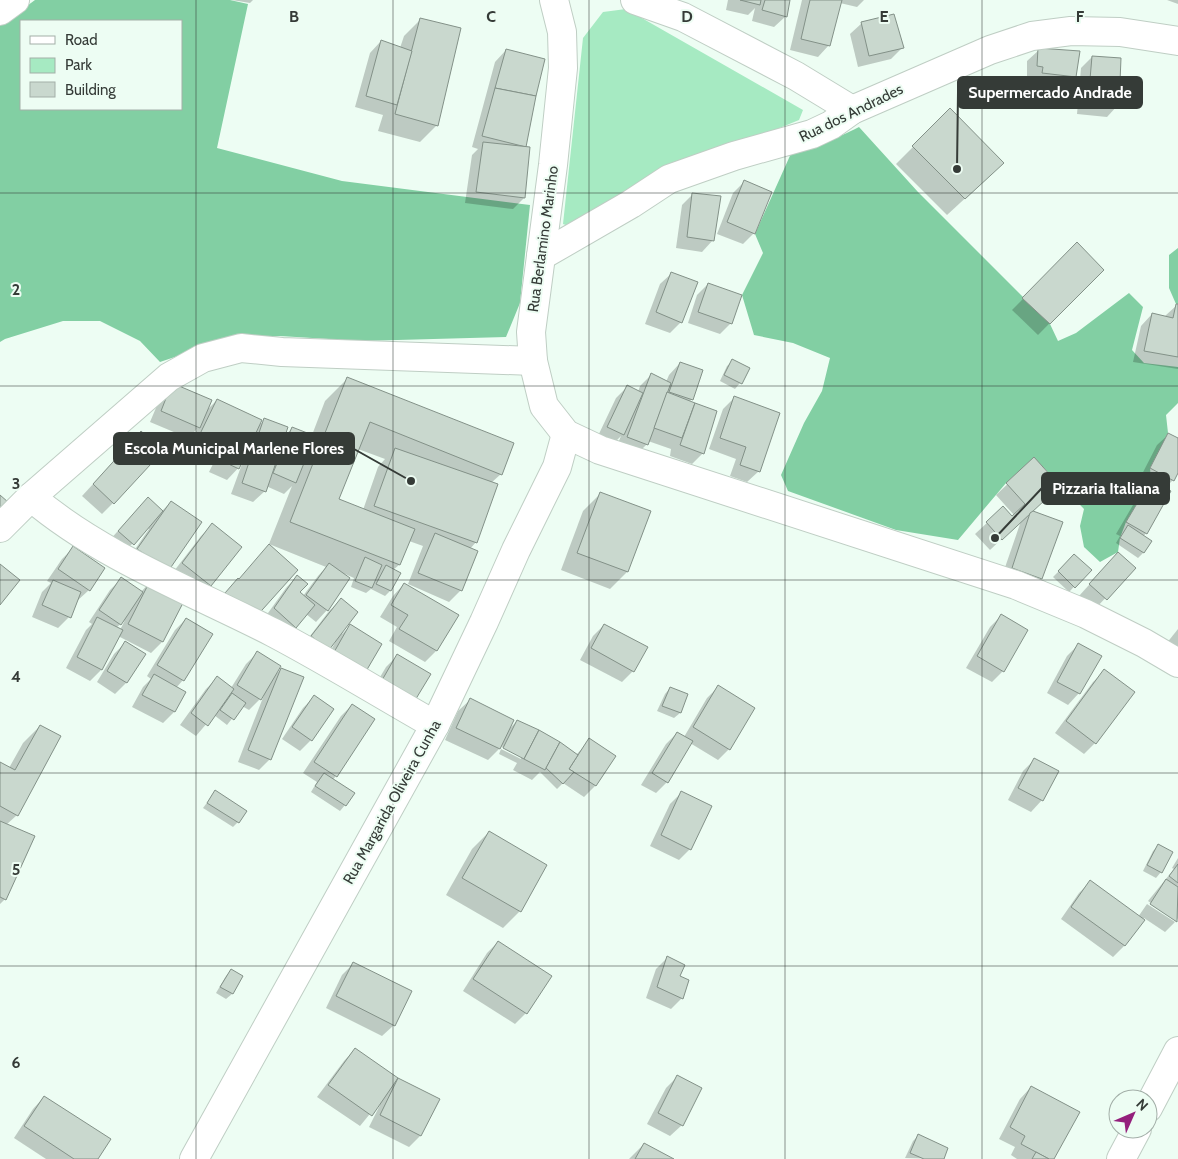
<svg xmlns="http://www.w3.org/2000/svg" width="1178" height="1159" font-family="Cabin,sans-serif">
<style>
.green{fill:#a6eac2}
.forest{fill:#82cfa3;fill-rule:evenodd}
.shadow{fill:#0003;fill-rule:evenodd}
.building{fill:#c9d8ce;stroke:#839188}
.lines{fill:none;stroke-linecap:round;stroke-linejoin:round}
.minor-casing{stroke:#bfcec4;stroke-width:30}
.minor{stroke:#fff;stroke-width:28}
.grid{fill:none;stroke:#353b37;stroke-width:1;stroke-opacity:0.55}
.labels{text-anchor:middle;stroke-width:4;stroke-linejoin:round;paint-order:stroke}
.street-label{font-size:15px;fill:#353b37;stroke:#edfdf3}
.grid-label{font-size:16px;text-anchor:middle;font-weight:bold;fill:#353b37;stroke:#edfdf3;stroke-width:4;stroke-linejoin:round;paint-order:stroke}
.leader{fill:none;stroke:#353b37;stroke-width:2}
.callout-dot{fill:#353b37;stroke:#edfdf3;stroke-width:2}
.callout{fill:#353b37;stroke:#353b37;stroke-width:2}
.callout-label{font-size:16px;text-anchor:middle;font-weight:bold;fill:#fff}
</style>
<rect width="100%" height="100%" fill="#edfdf3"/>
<polygon class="green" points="626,9 803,110 799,120 765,134 571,227 563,224 583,38 603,12"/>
<g class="forest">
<path d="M 35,0 L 230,0 L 248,4 L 217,148 L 342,181 L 530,205 L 520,303 L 506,337 L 361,341 L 280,336 L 225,340 L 160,362 L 140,341 L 100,321 L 63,321 L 5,339 L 0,342 L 0,26 ZM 21,21 L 181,21 L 181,109 L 21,109 Z"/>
<path d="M 859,127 L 918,192 L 1050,324 L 1058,341 L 1076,333 L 1129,293 L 1143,307 L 1132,350 L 1144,363 L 1178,367 L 1178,403 L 1166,415 L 1168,433 L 1150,468 L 1151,480 L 1126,522 L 1120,538 L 1118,552 L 1100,562 L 1084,547 L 1080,526 L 1084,509 L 1034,458 L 1006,483 L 958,540 L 896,530 L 788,491 L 781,475 L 804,423 L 822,391 L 830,358 L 793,343 L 754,335 L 742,295 L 763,253 L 755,234 L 793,149 C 820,145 835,139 859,127 Z"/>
<polygon points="1178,248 1178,304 1176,304 1169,288 1169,255"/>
</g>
<g class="shadow">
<polygon points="232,0 253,0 250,3"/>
<polygon points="728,0 789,0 786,16 774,27 752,21 755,8 748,15 726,10"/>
<polygon points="802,0 864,0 857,7 840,3 829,45 818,57 790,50"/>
<polygon points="1167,0 1178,0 1178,4"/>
<polygon points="421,19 437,125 420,142 378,131 383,115 355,107 370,53 381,41 400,48 404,36"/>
<polygon points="862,23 902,48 891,59 858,67 850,34"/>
<polygon points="506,50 524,148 524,198 513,209 465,203 472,155 478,149 472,147 495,62"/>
<polygon points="1039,50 1075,76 1064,87 1031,84 1032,79 1027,77 1027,61"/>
<polygon points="1092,57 1118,105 1107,117 1077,114 1081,68"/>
<polygon points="950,110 985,180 947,215 896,164"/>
<polygon points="744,182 754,233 743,244 717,234 733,193"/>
<polygon points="693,194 713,240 702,252 676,248 682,205"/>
<polygon points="1077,244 1102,270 1038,335 1012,310"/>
<polygon points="672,273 681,322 670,333 645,324 660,284"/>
<polygon points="708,284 731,323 720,334 688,323 697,295"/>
<polygon points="1177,305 1178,305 1178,369 1133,362 1141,326 1152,314 1165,316"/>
<polygon points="733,361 748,368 740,383 735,389 720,381 727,366"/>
<polygon points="680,363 692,399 689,402 715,412 703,453 692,464 670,456 671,449 648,441 646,445 635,456 616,448 621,436 611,446 597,438 616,398 627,387 638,392 640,386 651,375 666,382 669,375"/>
<path d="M 348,378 L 501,474 L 491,483 L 476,542 L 470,549 L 477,551 L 461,590 L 449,602 L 408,584 L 423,546 L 409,541 L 399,565 L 393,570 L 390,591 L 385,596 L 371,589 L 366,593 L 351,587 L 354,578 L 345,574 L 327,610 L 316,622 L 306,614 L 284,638 L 263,620 L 286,588 L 297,576 L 298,592 L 303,596 L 318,576 L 326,567 L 269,544 L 292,486 L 284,494 L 266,486 L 265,491 L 253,502 L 231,494 L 242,464 L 227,480 L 209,472 L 214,462 L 189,450 L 177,465 L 168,458 L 182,440 L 190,446 L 197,429 L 188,438 L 150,422 L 161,396 L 173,385 L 206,411 L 217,400 L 257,427 L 265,420 L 284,437 L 292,428 L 312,435 L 325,401 ZM 358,449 L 385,459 L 378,467 L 363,510 L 338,500 Z"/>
<polygon points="734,398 759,471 747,482 730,476 736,459 709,449 723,409"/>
<polygon points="1169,434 1178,439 1178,470 1173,480 1164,489 1146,533 1143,537 1143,553 1138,558 1116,543 1120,536 1116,534 1140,493 1148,484 1139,480 1157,445"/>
<polygon points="130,444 113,503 102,514 82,496"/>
<polygon points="1034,459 1031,512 1041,578 1030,590 1001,579 1021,521 990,550 975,534 1003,508 1012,517 1014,515 996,495"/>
<polygon points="600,494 627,572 610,589 561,570 583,511"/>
<polygon points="171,502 168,570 127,561 149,529 148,528 121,555 107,543 137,510 161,512"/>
<polygon points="213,525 240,547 210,585 198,597 171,575 201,536"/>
<polygon points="73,548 89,590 77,601 69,617 58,628 32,617 42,592 51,583 47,581 62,559"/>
<polygon points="1074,556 1090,570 1069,592 1053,577"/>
<polygon points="1107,565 1134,568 1094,610 1079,596"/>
<path d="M 121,579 L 141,592 L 150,582 L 184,600 L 162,642 L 151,653 L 118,636 L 101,670 L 90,681 L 66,668 L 86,630 L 92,624 L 89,622 L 110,590 ZM 125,620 L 120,630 L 116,628 Z"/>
<polygon points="404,584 457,616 436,651 425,662 389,641 397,627 380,617 393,596"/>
<polygon points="341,600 341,632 342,634 350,626 381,644 322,666 336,641 301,648 329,611"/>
<polygon points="1001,616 1003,671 992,682 966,668 990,627"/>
<polygon points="186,619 183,680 176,688 185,692 174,712 163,723 132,707 143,687 151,679 147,676 175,630"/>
<polygon points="604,625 633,671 622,682 580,660 593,636"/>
<polygon points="1178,629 1178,661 1162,649"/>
<polygon points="125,643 144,654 126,683 115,694 97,682 114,654"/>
<polygon points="1078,645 1079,693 1068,705 1047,693 1067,656"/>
<polygon points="257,653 276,674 281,669 270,759 259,770 238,762 264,695 249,710 242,706 227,725 214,715 196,736 180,725 206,689 217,678 231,688 246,664"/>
<polygon points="397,656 429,675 370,694 386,667"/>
<polygon points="1105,671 1095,743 1084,754 1055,733 1093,682"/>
<polygon points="718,687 729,749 718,760 690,743 667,782 656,793 641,785 666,744 677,733 684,737 707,698"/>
<polygon points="670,688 687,695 680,713 674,718 657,711 665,694"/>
<polygon points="314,697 311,740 300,751 282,739 303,708"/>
<polygon points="470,700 508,730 517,721 576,755 590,740 614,756 595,786 584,797 563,783 557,789 540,772 532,780 513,770 517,763 499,754 501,749 521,759 521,756 502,747 503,745 488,760 445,740 458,711"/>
<polygon points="352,705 373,720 333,780 345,805 340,811 311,792 317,782 303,773 341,716"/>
<polygon points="40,726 17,815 6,825 5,899 0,904 0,763 9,768 23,743"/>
<polygon points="1034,760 1042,800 1031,812 1008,800 1023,771"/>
<polygon points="215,792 238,822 233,827 203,808"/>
<polygon points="682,792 690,849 679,860 650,846 670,804"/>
<polygon points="489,832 520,911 503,928 446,895 472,849"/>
<polygon points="1158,846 1161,872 1156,878 1143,871 1153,851"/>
<polygon points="1178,858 1178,918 1175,922 1175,919 1148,901 1174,869 1172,868"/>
<polygon points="1090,882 1138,917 1147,904 1175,922 1165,932 1144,918 1124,946 1113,957 1061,919 1079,893"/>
<polygon points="498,942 526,1013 515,1024 463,991 487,953"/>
<polygon points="667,958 678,977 682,998 671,1009 646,998 656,969"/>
<polygon points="354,963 394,1025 382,1036 326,1008 342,975"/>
<polygon points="231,971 241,977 232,994 226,999 216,993 226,976"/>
<polygon points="355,1049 398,1079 438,1100 420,1136 409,1147 369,1127 380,1105 378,1104 360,1126 317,1097 344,1061"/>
<polygon points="677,1077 682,1125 670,1136 647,1124 666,1088"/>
<polygon points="1031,1087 1053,1159 1017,1159 1011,1155 1015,1147 999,1139 1020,1099"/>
<polygon points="44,1097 97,1159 46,1159 14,1138 33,1109"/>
<polygon points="918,1136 942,1159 905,1158 913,1141"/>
<polygon points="644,1144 671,1159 629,1159"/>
</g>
<g class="building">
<polygon points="740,0 761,0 760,5"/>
<polygon points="765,0 790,0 787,17 762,10"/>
<polygon points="810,0 842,0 830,46 801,39"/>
<polygon points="894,14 904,48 869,56 861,22"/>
<polygon points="420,18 461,28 438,126 395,114"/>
<polygon points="381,40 412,51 397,105 366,96"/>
<polygon points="1038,48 1080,51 1076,77 1042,73 1043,67 1037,66"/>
<polygon points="506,49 545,59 536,96 495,88"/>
<polygon points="1092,56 1121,58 1119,106 1088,103"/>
<polygon points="495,88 536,96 526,147 482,136"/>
<polygon points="950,108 1004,163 965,199 912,146"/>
<polygon points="483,142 530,147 525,198 476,192"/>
<polygon points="744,180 772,192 755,234 727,222"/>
<polygon points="692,193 721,196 714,241 687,237"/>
<polygon points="1077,242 1104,270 1050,324 1022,298"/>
<polygon points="671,272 698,282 682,323 656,312"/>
<polygon points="708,283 742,295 732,324 698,312"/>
<polygon points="1176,304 1178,304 1178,357 1144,351 1152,313 1173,318"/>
<polygon points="732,359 750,368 742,384 724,375"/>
<polygon points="680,362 703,370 693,400 669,392"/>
<polygon points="651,373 671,383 648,445 627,437"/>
<polygon points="347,377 514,443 502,475 370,422 339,499 415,529 400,565 290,522"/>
<polygon points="172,383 212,400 200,428 161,411"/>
<polygon points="627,385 643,393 624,435 607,427"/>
<polygon points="667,392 695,403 682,438 654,428"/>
<polygon points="734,396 780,413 760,472 740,465 746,447 720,438"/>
<polygon points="217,399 262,420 239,469 220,460 224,450 198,438"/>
<polygon points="695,403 717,411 704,454 680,445"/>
<polygon points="264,418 288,427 266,492 242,483"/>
<polygon points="292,427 315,436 296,483 273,473"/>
<polygon points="141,431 163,451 114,504 93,484"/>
<polygon points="1168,433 1178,438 1178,473 1174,481 1150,468"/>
<polygon points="395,448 498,484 477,543 374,506"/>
<polygon points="1034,457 1060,486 1002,540 986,522 1003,506 1012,516 1025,504 1006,483"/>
<polygon points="1151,480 1171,491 1147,534 1126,522"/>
<polygon points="600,492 651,511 628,572 577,553"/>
<polygon points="0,495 8,502 0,510"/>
<polygon points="148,497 163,511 134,545 118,531"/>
<polygon points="171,501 202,522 169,570 137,549"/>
<polygon points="1033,511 1063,522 1042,579 1012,568 1030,513"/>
<polygon points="212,523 242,547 211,586 182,563"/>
<polygon points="1128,525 1152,541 1144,553 1120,538"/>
<polygon points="435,533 478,551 462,591 418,573"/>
<polygon points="269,544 298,570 254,619 225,593 238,578 239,579"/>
<polygon points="73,546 105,568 90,591 58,569"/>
<polygon points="1118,552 1136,568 1107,600 1089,584"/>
<polygon points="1074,554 1092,570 1075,588 1058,571"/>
<polygon points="365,557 382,565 372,588 355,581"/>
<polygon points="329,563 350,578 328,611 306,595"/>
<polygon points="0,564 20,580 0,605"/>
<polygon points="386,565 401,573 391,591 376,584"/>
<polygon points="297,575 308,584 300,592 315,605 296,628 274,608"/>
<polygon points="121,577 143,592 121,625 99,610"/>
<polygon points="53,580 81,592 71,618 42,605"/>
<polygon points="150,581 185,599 163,642 128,624"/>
<polygon points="404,583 459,615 437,651 399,629 408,615 391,605"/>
<polygon points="341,598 358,612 329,650 311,636"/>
<polygon points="1001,614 1028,630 1004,672 977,656"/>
<polygon points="97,617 123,630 102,670 77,657"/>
<polygon points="186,618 213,634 184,681 157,665"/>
<polygon points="350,624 382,644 365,673 333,654"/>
<polygon points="604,624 648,647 634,672 591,648"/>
<polygon points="125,641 146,654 127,683 107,671"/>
<polygon points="1078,643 1102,656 1080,694 1057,682"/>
<polygon points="257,651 281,666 261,700 237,685"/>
<polygon points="397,654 431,674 414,702 381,682"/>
<polygon points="281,668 304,677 271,760 248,750"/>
<polygon points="1104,669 1135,692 1096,744 1066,721"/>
<polygon points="154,674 186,692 175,712 142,695"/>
<polygon points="217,676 234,689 208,726 191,713"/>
<polygon points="718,685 755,708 730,750 693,727"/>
<polygon points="670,687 688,694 681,713 662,706"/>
<polygon points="232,693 246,703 234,720 220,710"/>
<polygon points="314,695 334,709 312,741 292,727"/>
<polygon points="470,698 514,720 500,749 456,728"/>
<polygon points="352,704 375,719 337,777 314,762"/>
<polygon points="517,720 539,730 524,759 503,748"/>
<polygon points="40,725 61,736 18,816 0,806 0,762 15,770"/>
<polygon points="539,730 560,742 545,770 524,759"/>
<polygon points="677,732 693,741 668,783 652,773"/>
<polygon points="589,738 616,756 596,786 569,769"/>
<polygon points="560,742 578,755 569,769 574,772 563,784 546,768"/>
<polygon points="1034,758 1059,771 1043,801 1018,788"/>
<polygon points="324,773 355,793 346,806 315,786"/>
<polygon points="215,790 247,811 239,823 207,803"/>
<polygon points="681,791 712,806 691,850 661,835"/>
<polygon points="0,821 35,836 6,900 0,897"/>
<polygon points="489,831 547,865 521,912 462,878"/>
<polygon points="1158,844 1173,852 1162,873 1147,865"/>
<polygon points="1178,864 1178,883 1169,876"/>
<polygon points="1166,879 1178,887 1177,922 1150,904"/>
<polygon points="1090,880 1145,920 1125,946 1071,907"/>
<polygon points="498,941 552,976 527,1014 473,979"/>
<polygon points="667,956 685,965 680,976 689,980 683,999 657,987"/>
<polygon points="353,962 412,991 395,1026 336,996"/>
<polygon points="231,969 243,976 233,994 220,987"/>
<polygon points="355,1048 398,1078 372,1116 328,1085"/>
<polygon points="677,1075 702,1088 683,1126 658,1113"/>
<polygon points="398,1078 440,1099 421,1136 380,1115"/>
<polygon points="1031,1086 1080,1112 1054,1159 1049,1159 1021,1144 1025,1136 1010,1127"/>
<polygon points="44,1096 111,1139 98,1159 74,1159 24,1126"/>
<polygon points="918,1134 948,1148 944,1159 924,1159 910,1153"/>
<polygon points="644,1143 674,1159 635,1159"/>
<polygon points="1036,1152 1049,1159 1032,1159"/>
</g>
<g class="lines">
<defs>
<g id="minor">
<polyline points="554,0 562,32 563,68 553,165 531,332 533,361 544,406 566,434 600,450 1016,585 1086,614 1144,643 1178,663"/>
<polyline points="635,0 683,17 796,76 852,110"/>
<polyline points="0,11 15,0"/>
<polyline points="541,256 631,204 669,179 734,156 812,134 831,125 852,110 990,50 1032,36 1071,31 1120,32 1178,41"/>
<polyline points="0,528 31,497"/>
<path d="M 435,725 C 382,695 329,662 274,633 C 194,592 100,556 31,497 L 169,377 L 203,358 L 241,348 L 282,352 L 533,361"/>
<polyline points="1148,1108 1178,1051"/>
<polyline points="194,1159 435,725 484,622 516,550 557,467 566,434"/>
<polyline points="1121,1159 1137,1129"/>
</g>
</defs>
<use href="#minor" class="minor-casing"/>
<use href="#minor" class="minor"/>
</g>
<path class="grid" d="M 196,0 L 196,1159M 393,0 L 393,1159M 589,0 L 589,1159M 785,0 L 785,1159M 982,0 L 982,1159M 0,193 L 1178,193M 0,386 L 1178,386M 0,580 L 1178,580M 0,773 L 1178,773M 0,966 L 1178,966"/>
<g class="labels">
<g class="street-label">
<text transform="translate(851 113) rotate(-26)" y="5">Rua dos Andrades</text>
<text transform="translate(543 239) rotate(-82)" y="5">Rua Berlamino Marinho</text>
<text transform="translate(392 802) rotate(-61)" y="5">Rua Margarida Oliveira Cunha</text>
</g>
</g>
<g class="grid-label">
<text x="294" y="22">B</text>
<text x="491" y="22">C</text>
<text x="687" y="22">D</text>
<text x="884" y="22">E</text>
<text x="1080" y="22">F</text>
<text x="16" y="295">2</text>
<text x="16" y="489">3</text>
<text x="16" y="682">4</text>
<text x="16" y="875">5</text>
<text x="16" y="1068">6</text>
</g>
<path class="leader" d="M957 169L958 92M411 481L354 449M995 538L1042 488"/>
<g class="callout-dot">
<circle cx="957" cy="169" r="5"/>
<circle cx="411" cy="481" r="5"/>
<circle cx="995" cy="538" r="5"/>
</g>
<g class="callout">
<rect x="958" y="77" width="184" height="31" rx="5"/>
<rect x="114" y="433" width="240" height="31" rx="5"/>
<rect x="1042" y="473" width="127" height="31" rx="5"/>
</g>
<g class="callout-label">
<text x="1050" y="98">Supermercado Andrade</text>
<text x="234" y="454">Escola Municipal Marlene Flores</text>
<text x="1106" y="494">Pizzaria Italiana</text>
</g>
<rect x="20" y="20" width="162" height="90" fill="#edfdf3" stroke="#a3afa8"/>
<rect x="30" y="36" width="25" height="8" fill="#ffffff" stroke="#a3afa8"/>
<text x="65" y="45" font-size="15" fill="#353b37">Road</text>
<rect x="30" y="58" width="25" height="15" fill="#a6eac2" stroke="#a3afa8"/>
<text x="65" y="70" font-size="15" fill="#353b37">Park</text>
<rect x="30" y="82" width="25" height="15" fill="#c9d8ce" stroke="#a3afa8"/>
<text x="65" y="95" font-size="15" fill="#353b37">Building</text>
<g transform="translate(1133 1114) rotate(45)"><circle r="24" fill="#edfdf3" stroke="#a3afa8"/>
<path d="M0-4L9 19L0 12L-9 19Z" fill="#941f7c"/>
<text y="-8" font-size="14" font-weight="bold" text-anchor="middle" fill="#353b37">N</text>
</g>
</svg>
